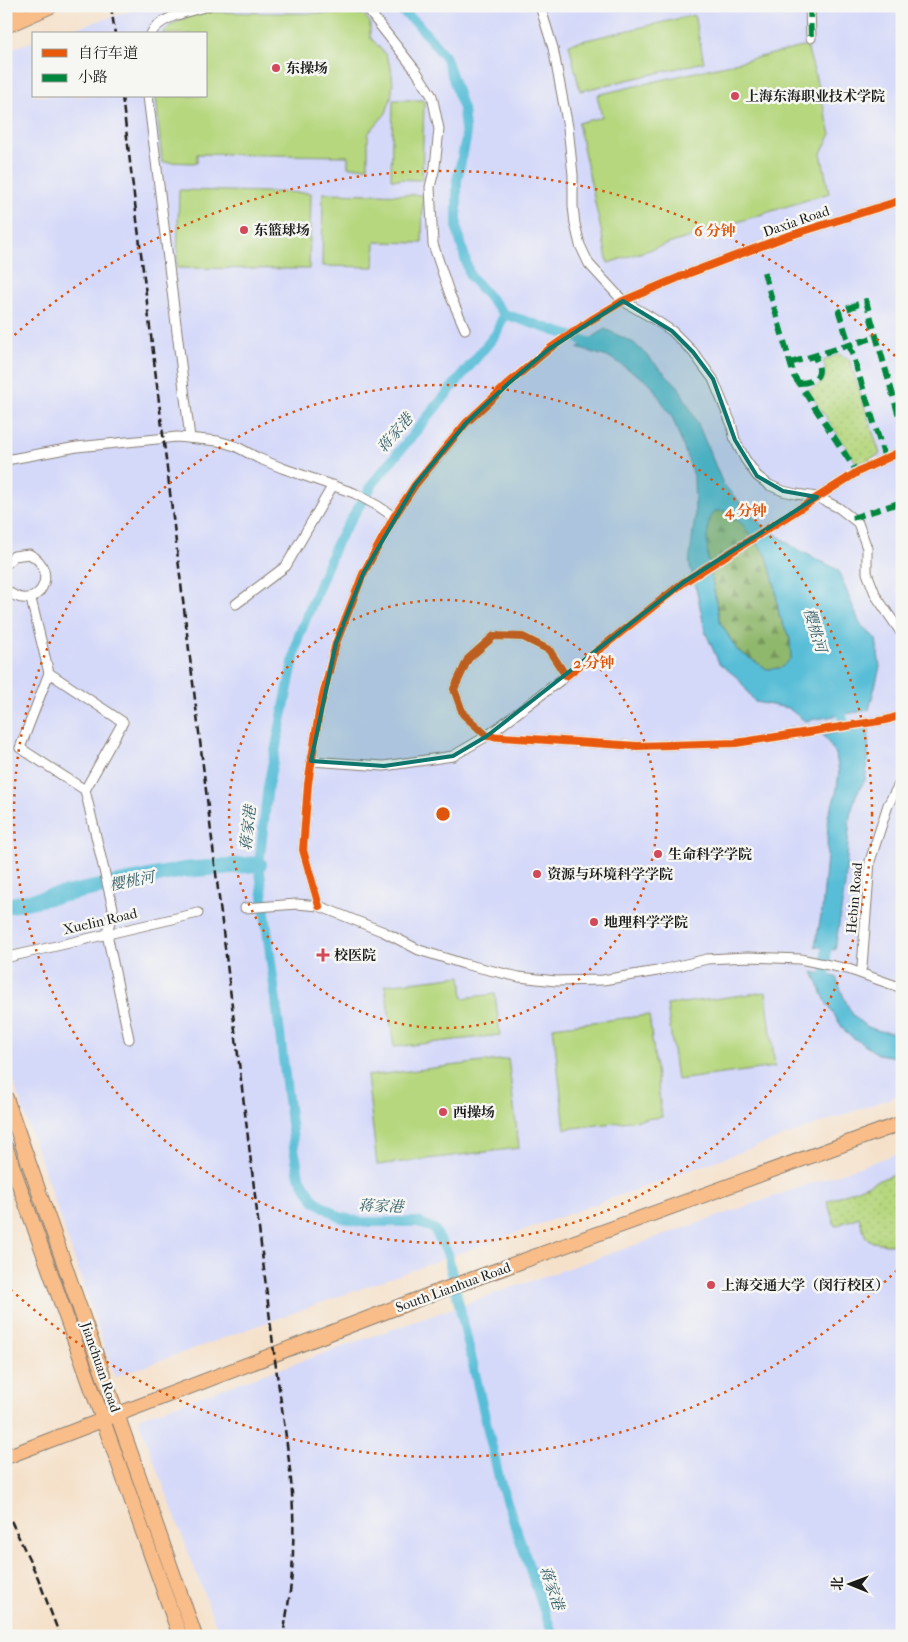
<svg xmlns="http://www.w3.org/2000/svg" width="908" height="1642" font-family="'IM FELL French Canon','Noto Serif SC',serif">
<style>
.built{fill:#d4d8f9}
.grass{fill:url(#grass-dots);stroke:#697a4d}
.forest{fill:url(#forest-firs);stroke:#566a44}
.garden{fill:#b6d77e;stroke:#697a4d}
.water{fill:#59bed7;stroke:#3a6d7a;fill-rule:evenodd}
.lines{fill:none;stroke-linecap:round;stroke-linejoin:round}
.canal{stroke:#59bed7;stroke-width:10}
.river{stroke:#59bed7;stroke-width:16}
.minor-casing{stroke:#887e73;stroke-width:11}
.primary-casing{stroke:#887e73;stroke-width:16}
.minor{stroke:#fff;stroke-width:9}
.primary{stroke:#f8bd89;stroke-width:14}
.rail{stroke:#1c1c1c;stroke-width:2.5;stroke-dasharray:8 4;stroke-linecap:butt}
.quiet{stroke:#00873e;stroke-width:6;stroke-dasharray:12 6;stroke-linecap:butt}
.cycleway-casing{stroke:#f6f6f2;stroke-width:11}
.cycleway{stroke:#e8590c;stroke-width:8}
.marked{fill:#0f766e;fill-opacity:0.2;stroke:#0f766e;stroke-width:4;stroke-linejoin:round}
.ring{fill:none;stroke:#de560d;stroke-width:2.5;stroke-dasharray:2.5 5}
.poi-dot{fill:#d1495b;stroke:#f6f6f2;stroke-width:2}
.labels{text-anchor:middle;stroke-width:5;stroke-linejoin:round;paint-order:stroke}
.poi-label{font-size:14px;font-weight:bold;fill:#1c1c1c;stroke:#f6f6f2;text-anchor:start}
.street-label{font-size:14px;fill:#1c1c1c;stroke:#f6f6f2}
.water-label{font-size:15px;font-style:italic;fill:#345d67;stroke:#f6f6f2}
.centre{fill:#de560d;stroke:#f6f6f2;stroke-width:2.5}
.ring-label{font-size:15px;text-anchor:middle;font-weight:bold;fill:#de560d;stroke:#f6f6f2;stroke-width:5;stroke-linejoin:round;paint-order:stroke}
</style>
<defs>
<pattern id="grass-dots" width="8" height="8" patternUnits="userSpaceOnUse" patternTransform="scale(1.25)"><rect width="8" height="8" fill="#b6d77e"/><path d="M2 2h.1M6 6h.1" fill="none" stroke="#9cb86c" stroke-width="1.8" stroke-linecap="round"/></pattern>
<pattern id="forest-firs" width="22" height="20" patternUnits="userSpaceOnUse" patternTransform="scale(1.25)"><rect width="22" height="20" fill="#90b86d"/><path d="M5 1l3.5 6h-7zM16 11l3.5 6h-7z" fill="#759559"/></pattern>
</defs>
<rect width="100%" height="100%" fill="#f6f6f2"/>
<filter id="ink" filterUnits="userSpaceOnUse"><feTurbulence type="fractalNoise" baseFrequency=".02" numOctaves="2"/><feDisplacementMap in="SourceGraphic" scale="10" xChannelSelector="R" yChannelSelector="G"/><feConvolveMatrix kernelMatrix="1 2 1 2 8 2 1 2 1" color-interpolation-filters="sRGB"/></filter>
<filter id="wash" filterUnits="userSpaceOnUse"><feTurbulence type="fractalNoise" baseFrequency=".0096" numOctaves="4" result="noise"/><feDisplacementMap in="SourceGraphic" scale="20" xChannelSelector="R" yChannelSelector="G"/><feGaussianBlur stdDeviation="1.12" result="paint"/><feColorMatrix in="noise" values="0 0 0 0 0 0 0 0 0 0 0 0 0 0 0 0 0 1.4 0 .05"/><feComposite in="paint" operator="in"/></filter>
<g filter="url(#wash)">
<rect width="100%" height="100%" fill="#f5e1ca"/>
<g class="built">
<polygon points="133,6 902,6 902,1094 115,1377 6,1060 6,50 34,41 34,96 206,96 206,34 57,34 133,10"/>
<polygon points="902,1152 902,1636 220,1636 138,1418"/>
</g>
<g class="grass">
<path d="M 838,354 L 849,359 L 880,454 L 863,463 L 856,462 L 808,390 C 823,385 829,376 823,361 Z"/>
<polygon points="902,1171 902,1267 894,1245 873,1242 866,1238 859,1217 835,1226 827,1201"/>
</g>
<polygon class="forest" points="715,511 726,511 742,524 767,556 775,586 779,615 790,639 791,658 781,668 767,669 737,650 720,622 708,559 707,540 709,521"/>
<g class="garden">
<path d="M 204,12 L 363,14 L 370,22 L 370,37 L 386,55 L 391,68 L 393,84 L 391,98 L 386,113 L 368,134 L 368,167 L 348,167 L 348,156 L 197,154 L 197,163 L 162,162 L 156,96 L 206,96 L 206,34 L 162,34 C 172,21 189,16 204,12 Z"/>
<polygon points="694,15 704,62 580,91 569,44"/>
<polygon points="807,46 831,134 821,153 829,193 608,263 578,123 602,117 597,95"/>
<polygon points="393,100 424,100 422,180 391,179"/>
<polygon points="179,190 311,193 309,269 177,268"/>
<polygon points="323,193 423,195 422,243 375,242 374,267 322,266"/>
<polygon points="461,976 463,998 495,994 500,1035 394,1047 385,985"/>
<polygon points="766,992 775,1067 677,1080 667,1005"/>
<polygon points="649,1015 662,1117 565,1129 553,1027"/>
<polygon points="508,1059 519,1148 377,1165 367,1076"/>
</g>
<g class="water">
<path d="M 605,329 L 634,343 L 678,386 L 698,424 L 723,484 L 756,520 L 795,548 L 838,570 L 860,624 L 876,639 L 880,667 L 869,710 L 805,721 L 788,708 L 755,702 L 738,678 L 719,663 L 705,631 L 696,587 L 689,564 L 695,516 L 694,476 L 673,419 L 650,383 L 611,358 L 577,348 ZM 715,511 L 726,511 L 742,524 L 767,556 L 775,586 L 779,615 L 790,639 L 791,658 L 781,668 L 767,669 L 737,650 L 720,622 L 708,559 L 707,540 L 709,521 Z"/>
<polygon points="869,728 868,762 865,780 856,795 850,816 845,885 835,950 815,946 822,911 827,856 828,816 836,794 839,773 836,754 823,735"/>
<path d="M 813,972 L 836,977 C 841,989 845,1003 852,1013 C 863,1029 884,1034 902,1032 L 902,1054 L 896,1057 L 878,1054 L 846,1033 L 827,1004 Z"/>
</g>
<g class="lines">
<g class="canal">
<polyline points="396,6 417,23 446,58 463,109 466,139 457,180 457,229 470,276 504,314 496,334 374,482 337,542 298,638 268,786 259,864 294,1148 299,1176 314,1200 339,1217 361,1222 418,1222 434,1229 447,1252 500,1482 553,1636"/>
<polyline points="504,314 598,345"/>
<polyline points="838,702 847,734"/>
<polyline points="827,986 825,982 827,937"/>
</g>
<polyline class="river" points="6,906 183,870 259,864"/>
</g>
</g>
<g filter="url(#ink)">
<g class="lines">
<defs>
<g id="minor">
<polyline points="365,6 416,71 432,96 439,129 435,167 430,187 433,244 450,295 465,329"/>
<polyline points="540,6 553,48 568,127 573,175 573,206 575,224 580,245 589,264 623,301 649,316 672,331 693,352 713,379 731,423 735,440 745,459 757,476 769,485 783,491 796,494 817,497 839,508 858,523 867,548 867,573 876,596 902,634"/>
<polyline points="810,6 811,38"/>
<path d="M 151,34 C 158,17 191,11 208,6"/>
<polyline points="148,96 190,438"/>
<polyline points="902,451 859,471 684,582 566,676 549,650 523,637 494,636 468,659 454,689 463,714 487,736 637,746 736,743 886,720 902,715"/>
<polyline points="6,460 77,447 177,437 218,441 235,446 258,458 282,468 354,493 378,506 394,517"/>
<path d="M 6,564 L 14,556 L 29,554 C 62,570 38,617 6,590"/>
<polyline points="31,599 49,673 20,748 85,790"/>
<polyline points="236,604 286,566 333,485"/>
<polyline points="49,673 123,722 85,790 113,908 107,934 129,1039"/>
<polyline points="311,761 384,766 453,756 487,736 566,676"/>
<polyline points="319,906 303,850 308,784 319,712 336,643 363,574 394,517 415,485 442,452 466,423 510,382 549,349 591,320 623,301 687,274 785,237 902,200"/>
<polyline points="245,908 297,904 319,906 384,932 419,950 464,964 519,977 556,981 603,980 657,971 707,959 748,957 800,959 848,969 902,988"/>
<polyline points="9,957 198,913"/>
<polyline points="862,967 870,861 888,805 902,779"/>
</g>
<g id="primary">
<polyline points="6,10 20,6"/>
<polyline points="6,26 51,6"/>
<polyline points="6,1098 195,1636"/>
<polyline points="6,1148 180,1636"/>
<polyline points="6,1457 429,1295 902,1123"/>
</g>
</defs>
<use href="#minor" class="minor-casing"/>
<use href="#primary" class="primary-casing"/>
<use href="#minor" class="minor"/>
<use href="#primary" class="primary"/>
<g class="rail">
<polyline points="111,6 115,34"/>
<path d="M 122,96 L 272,1336 C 280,1406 296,1477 293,1549 C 293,1578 288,1607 283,1636"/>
<polyline points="6,1510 38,1578 60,1636"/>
</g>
<g class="quiet">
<polyline points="810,6 811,38"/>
<polyline points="764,272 794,376 857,472"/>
<polyline points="790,363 876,337"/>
<path d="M 799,383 C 817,383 825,373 814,356"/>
<polyline points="885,458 839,312 866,301 902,427"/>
<polyline points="852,518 902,502"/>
</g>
<defs>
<g id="cycleway">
<polyline points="902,451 859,471 684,582 566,676 549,650 523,637 494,636 468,659 454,689 463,714 487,736 637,746 736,743 886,720 902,715"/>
<polyline points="319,906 303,850 308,784 319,712 336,643 363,574 394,517 415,485 442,452 466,423 510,382 549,349 591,320 623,301 687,274 785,237 902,200"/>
</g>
</defs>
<use href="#cycleway" class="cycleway-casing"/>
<use href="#cycleway" class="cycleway"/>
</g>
</g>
<path class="marked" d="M 623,301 L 672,331 L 693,352 L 713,379 L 735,440 L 757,476 L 783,491 L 817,497 L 684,582 L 487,736 L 453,756 L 384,766 L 311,761 L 336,643 L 363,574 L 415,485 L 466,423 L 510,382 L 549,349 Z"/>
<g class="ring">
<circle cx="443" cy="814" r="214"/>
<circle cx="443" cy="814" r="429"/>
<path d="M902 1265A643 643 0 0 1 9 1288M9 340A643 643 0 0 1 902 363"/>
</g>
<g class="poi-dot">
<circle cx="276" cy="68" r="5"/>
<circle cx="735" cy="96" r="5"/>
<circle cx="244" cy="230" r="5"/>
<circle cx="658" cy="854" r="5"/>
<circle cx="537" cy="874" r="5"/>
<circle cx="594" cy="922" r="5"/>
<path d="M320.5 947.5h5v5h5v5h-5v5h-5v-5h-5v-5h5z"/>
<circle cx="443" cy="1112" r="5"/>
<circle cx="711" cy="1285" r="5"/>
</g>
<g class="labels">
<g class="poi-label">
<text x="286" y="73">东操场</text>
<text x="745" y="101">上海东海职业技术学院</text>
<text x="254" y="235">东篮球场</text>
<text x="668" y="859">生命科学学院</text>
<text x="547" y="879">资源与环境科学学院</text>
<text x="604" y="927">地理科学学院</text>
<text x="334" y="960">校医院</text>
<text x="453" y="1117">西操场</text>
<text x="721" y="1290">上海交通大学（闵行校区）</text>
</g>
<g class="street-label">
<text transform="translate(796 221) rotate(-19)" y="5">Daxia Road</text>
<text transform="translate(854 898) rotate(-85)" y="5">Hebin Road</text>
<text transform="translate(100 921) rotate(-13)" y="5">Xuelin Road</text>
<text transform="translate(453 1287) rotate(-20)" y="5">South Lianhua Road</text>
<text transform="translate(101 1367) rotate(71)" y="5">Jianchuan Road</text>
</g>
<g class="water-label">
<text transform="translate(395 433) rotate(-50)" y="5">蒋家港</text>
<text transform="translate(815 630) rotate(73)" y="5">樱桃河</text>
<text transform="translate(248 828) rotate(-84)" y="5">蒋家港</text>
<text transform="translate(132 881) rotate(-11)" y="5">樱桃河</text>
<text transform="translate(381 1206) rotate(2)" y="5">蒋家港</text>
<text transform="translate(552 1588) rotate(71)" y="5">蒋家港</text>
</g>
</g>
<circle cx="443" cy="814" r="8" class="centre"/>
<g class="ring-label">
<text x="715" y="236">6 分钟</text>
<text x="746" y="516">4 分钟</text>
<text x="594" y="668">2 分钟</text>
</g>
<rect width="908" height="1642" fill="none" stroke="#f6f6f2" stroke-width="25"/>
<rect x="32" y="32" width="175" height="65" fill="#f6f6f2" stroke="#9f9f9c"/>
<rect x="42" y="49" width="25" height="8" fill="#e8590c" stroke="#9f9f9c"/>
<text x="78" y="58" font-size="15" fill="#1c1c1c">自行车道</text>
<rect x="42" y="74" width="25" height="8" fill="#00873e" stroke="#9f9f9c"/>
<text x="78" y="82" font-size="15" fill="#1c1c1c">小路</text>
<g transform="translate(850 1584) rotate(271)" stroke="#f6f6f2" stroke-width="4" paint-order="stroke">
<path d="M0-4L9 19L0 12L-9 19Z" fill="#1c1c1c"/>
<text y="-8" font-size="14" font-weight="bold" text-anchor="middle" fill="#1c1c1c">北</text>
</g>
</svg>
